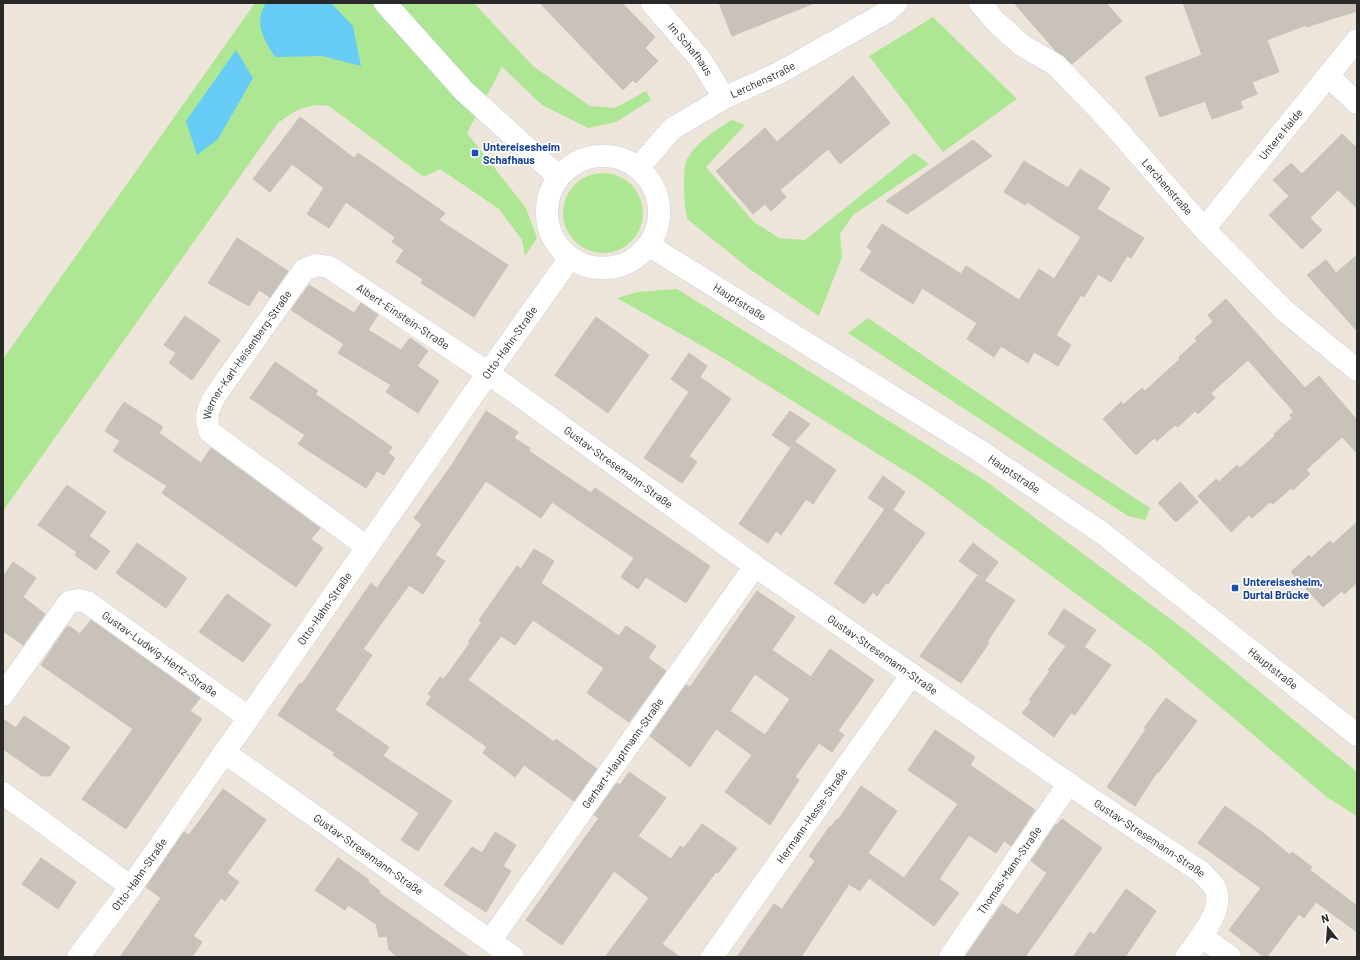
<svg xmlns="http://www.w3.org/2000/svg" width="1360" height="960" font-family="Barlow,sans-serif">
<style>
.green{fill:#ade793}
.water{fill:#66ccf6}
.building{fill:#c8c2ba;stroke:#c8c1b4;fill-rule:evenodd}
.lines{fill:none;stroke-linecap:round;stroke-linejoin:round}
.minor-casing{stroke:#cfd3e4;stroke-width:23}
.secondary-casing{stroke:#cfd3e4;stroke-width:23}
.minor{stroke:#fff;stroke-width:22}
.secondary{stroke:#fff;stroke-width:22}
.transit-dot{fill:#1a4fb4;stroke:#fff;stroke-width:1.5}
.labels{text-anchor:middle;stroke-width:3.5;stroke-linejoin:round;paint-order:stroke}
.street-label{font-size:11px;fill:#292929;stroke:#fff}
.transit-label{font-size:11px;font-weight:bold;fill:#164399;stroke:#fff;text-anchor:start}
</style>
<rect width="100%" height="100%" fill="#ede5da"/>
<g class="green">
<path d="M 255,3 L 474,3 L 533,66 L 590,106 L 615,108 L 646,91 L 651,100 L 616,122 L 588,128 L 542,105 L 502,67 L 467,133 L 526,208 L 537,238 L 525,256 L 522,240 L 499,209 L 440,169 L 424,177 L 329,106 C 306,103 296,110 278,123 L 3,511 L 3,359 Z"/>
<polygon points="933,17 1017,99 943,152 869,56"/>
<path d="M 732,120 L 745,125 L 706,167 L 754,222 L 779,238 L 805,240 L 914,153 L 929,164 L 853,215 L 840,234 L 842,257 L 819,316 L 751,270 L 687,219 C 684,206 682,170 687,159 C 697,142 715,130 732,120 Z"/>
<circle cx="603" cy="213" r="40"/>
<polygon points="677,289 987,482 1185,630 1357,772 1357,816 1328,798 1153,650 923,482 725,359 617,298 638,292"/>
<polygon points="868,318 1077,460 1150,508 1145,520 1128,516 848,333"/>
</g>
<g class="water">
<path d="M 266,3 L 331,3 L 353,26 L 361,66 L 322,56 L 275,57 C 264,40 253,22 266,3 Z"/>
<polygon points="236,50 253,78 218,139 197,155 186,121"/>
</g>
<g class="building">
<polygon points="540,3 622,3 655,37 645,48 658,61 636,83 633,80 623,90"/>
<polygon points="719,3 812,3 812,4 732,36"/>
<polygon points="1014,3 1106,3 1122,21 1072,64 1055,50"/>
<polygon points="1183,3 1357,3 1357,11 1306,27 1306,25 1267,40 1279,72 1252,82 1257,94 1240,101 1243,108 1212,119 1205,101 1160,117 1145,77 1202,55"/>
<polygon points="853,76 890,123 840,164 828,149 780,190 786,197 771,211 765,204 753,214 716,171 765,128 777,142"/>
<polygon points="300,117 354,158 358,153 445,213 439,220 508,265 474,317 421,283 423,279 396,262 404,250 392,242 395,237 346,202 329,228 307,214 324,188 292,164 270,192 253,179"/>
<polygon points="1342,134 1357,148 1357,208 1338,190 1310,218 1322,230 1302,249 1269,215 1289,196 1273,180 1291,163 1302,174"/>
<polygon points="973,140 992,156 907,214 886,201"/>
<polygon points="1024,161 1068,188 1080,169 1110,188 1097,209 1144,238 1131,258 1127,256 1111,282 1098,274 1084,297 1081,295 1056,335 1071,345 1058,366 1034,352 1028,363 1001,346 994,357 967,339 977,323 922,288 913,304 860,270 872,251 867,247 882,224 961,274 966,266 1019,300 1039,269 1054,279 1081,237 1027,202 1025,205 1004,192"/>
<polygon points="237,238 288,271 270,297 259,290 249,306 208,283"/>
<polygon points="1357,255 1357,331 1307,275 1326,260 1336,273"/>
<polygon points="309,285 354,313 361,303 378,315 368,330 401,350 410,338 428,351 417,366 439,381 418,413 386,392 391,385 338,353 344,344 291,310"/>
<polygon points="1226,299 1305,388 1319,376 1357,420 1357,453 1342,437 1306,470 1310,474 1293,490 1291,488 1273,504 1270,502 1252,518 1249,515 1231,532 1198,496 1216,479 1219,482 1237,465 1240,468 1275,436 1274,434 1292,418 1290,415 1294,412 1248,360 1211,393 1215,398 1198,414 1195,411 1178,427 1175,425 1157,441 1154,438 1136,455 1103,419 1121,402 1123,405 1142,388 1145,391 1180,359 1179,357 1197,341 1195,338 1213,322 1208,315"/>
<polygon points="185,316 220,340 192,380 169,363 176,353 164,345"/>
<polygon points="596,317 649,355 608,413 555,375"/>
<polygon points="689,353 707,366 700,377 731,399 689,456 697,462 682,483 644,458 689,392 671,379"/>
<polygon points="275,362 318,391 315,394 392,447 388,453 395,458 384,475 377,471 366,488 298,444 305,435 250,398"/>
<polygon points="124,402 163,427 159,433 201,463 211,448 320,528 311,539 323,548 296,587 162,493 167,486 113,451 120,441 105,431"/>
<polygon points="486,411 518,432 514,438 530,448 529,451 591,493 595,488 710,566 686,603 646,577 638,589 621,577 634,558 552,502 541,518 486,481 435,555 445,561 423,594 409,585 363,649 372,655 335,710 389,747 383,756 452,801 418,851 401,840 419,813 333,755 335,753 278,715 300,683 302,684 371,583 377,588 422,524 414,518 451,466"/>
<polygon points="790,411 810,424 790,447 772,435"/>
<polygon points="795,442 836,470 813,504 806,499 781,535 776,531 768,543 739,524"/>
<polygon points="883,476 905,492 893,510 925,533 888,584 886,583 877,596 873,592 864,604 834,583 885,509 868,498"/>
<polygon points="1180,482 1198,502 1176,522 1158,503"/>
<polygon points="67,485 106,512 89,536 110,551 96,570 75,555 77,552 38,525"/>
<polygon points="1357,522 1357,583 1344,594 1342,591 1323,607 1291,572 1309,555 1311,558 1330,541 1333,544"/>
<polygon points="137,543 187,578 166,608 116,573"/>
<polygon points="973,543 998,562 985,580 959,561"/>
<polygon points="534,549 554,561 541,583 619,636 626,626 656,646 648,658 666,671 629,722 587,693 604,668 533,620 515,645 501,636 468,680 554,742 556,739 597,769 574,801 524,765 515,777 483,753 487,747 426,704 432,696 428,694 440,677 444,679 470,643 468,642 482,622 479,620 517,566 521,569"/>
<polygon points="13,562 36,578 23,597 45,614 23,645 3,631 3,577"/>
<polygon points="977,576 1015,600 987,642 989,643 961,683 920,656"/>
<path d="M 757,591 L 795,617 L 772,650 L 811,677 L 830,649 L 874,680 L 838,731 L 844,735 L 832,752 L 819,743 L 795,777 L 799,780 L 770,825 L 725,792 L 752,755 L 716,729 L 690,767 L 650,736 L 686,685 L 690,687 ZM 755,674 L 790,699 L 765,735 L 730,711 Z"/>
<polygon points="227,594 271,625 243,662 199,632"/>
<polygon points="1064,609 1096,630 1084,647 1111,665 1075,715 1071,713 1054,737 1022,713 1031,702 1029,700 1050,671 1048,670 1066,646 1048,634"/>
<polygon points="91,620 200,698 190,711 202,719 126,829 82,799 133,729 41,665 66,628 69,626 80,634"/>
<polygon points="1166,698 1197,721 1158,773 1157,772 1135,806 1107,787 1146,729 1144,728"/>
<polygon points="24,716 70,747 50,776 42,776 3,749 3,719 16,728"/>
<polygon points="935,730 975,757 970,765 1035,810 1011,846 1004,841 996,853 969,835 939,879 959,893 934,926 869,878 860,891 849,884 801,957 737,957 774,904 782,909 815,861 809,856 830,826 831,827 837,819 838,820 861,786 897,811 868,853 904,878 958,804 908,770"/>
<polygon points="629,772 666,798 638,836 671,859 680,846 684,848 702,824 737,848 718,873 716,872 662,944 680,957 605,957 649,898 614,871 562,945 526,920 599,818 594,815 617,783 620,785"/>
<polygon points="223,789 266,820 227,873 239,882 225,901 221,898 193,936 202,942 192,957 120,957 161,898 146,887 184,832 189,835"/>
<polygon points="1225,806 1262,832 1290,855 1292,852 1312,867 1310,870 1357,906 1357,932 1316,902 1304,918 1299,914 1267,957 1264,957 1229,930 1261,888 1198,843"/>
<polygon points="1062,819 1102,848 1025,957 965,957 1002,904 1018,915 1047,873 1031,861 1056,824 1057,825"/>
<polygon points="495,832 516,845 503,866 511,871 486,912 444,885 472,847 482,853"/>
<polygon points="41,858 76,882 58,909 22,884"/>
<polygon points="338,858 369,880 368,882 380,891 379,893 470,957 398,957 389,950 387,936 379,937 376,924 348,905 345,910 315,890"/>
<polygon points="1126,889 1156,911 1125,957 1073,957 1090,932 1094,935"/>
</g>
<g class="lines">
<defs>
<g id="minor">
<path id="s1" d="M 652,3 L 701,60 L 724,98"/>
<path id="s2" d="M 980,3 L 996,22 L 1023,46 L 1056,65 L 1108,119 L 1204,229 L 1284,310 L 1357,370"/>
<polyline points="1328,76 1357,103"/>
<path id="s3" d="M 638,168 L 672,129 L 724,98 L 779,73 L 885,13 L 896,3"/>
<path id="s4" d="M 1204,229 L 1357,40"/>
<path id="s5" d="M 367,547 L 210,432 C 204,417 208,409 215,396 L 304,270 L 316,265 L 329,267 L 488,373 L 755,566 L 1085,795 L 1201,872 C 1207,879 1216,885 1217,894 C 1221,914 1197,942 1186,957"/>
<path id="s6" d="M 3,695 L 69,602 L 78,600 L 87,602 L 248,717"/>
<path id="s7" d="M 224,752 L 513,957"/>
<polyline points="3,793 131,887"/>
<polyline points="1201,936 1230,957"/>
<path id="s8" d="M 490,941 L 755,566"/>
<path id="s9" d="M 78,957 L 131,887 L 488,373 L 570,258"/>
<path id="s10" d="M 712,957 L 912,674"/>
<path id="s11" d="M 950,957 L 1069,783"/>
</g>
<g id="secondary">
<polyline points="385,3 464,91 559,177"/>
<circle cx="603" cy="212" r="56"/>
<path id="s12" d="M 648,245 L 977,449 L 1101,532 L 1357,735"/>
</g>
</defs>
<use href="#minor" class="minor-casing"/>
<use href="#secondary" class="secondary-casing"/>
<use href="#minor" class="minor"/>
<use href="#secondary" class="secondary"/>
</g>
<g class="transit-dot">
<rect x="471" y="149" width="8" height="8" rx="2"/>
<rect x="1231" y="584" width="8" height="8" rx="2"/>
</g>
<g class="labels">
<g class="street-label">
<text dy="4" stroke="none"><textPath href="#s1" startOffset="60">Im Schafhaus</textPath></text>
<text dy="4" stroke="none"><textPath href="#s3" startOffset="155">Lerchenstraße</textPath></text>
<text dy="4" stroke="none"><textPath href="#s4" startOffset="122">Untere Halde</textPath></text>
<text dy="4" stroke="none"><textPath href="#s2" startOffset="264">Lerchenstraße</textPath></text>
<text dy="4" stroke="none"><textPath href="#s12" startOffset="108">Hauptstraße</textPath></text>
<text dy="4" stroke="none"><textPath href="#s5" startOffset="502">Albert-Einstein-Straße</textPath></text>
<text dy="4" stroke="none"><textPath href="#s9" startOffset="751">Otto-Hahn-Straße</textPath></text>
<text dy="4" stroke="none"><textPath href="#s5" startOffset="284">Werner-Karl-Heisenberg-Straße</textPath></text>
<text dy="4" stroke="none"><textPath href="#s5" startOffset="765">Gustav-Stresemann-Straße</textPath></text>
<text dy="4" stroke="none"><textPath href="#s12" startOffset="432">Hauptstraße</textPath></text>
<text dy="4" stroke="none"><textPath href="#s9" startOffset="427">Otto-Hahn-Straße</textPath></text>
<text dy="4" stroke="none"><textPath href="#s5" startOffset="1089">Gustav-Stresemann-Straße</textPath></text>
<text dy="4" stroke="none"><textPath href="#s6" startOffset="222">Gustav-Ludwig-Hertz-Straße</textPath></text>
<text dy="4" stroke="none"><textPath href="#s12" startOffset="756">Hauptstraße</textPath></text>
<text dy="4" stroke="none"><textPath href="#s8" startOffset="230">Gerhart-Hauptmann-Straße</textPath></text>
<text dy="4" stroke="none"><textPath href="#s10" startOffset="173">Hermann-Hesse-Straße</textPath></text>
<text dy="4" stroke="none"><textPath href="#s5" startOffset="1413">Gustav-Stresemann-Straße</textPath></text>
<text dy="4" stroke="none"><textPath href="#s7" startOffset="177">Gustav-Stresemann-Straße</textPath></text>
<text dy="4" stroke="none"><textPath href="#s11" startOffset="105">Thomas-Mann-Straße</textPath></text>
<text dy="4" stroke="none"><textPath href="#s9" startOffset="103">Otto-Hahn-Straße</textPath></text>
</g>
<g class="transit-label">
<text x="483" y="151">Untereisesheim<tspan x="483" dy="13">Schafhaus</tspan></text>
<text x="1243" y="586">Untereisesheim,<tspan x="1243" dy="13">Durtal Brücke</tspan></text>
</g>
</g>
<rect width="1360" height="960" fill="none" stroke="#292929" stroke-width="8"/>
<g transform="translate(1328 928) rotate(343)" stroke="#ffffff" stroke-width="3" paint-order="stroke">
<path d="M0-3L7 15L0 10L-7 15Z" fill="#292929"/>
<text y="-6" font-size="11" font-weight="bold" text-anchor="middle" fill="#292929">N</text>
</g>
</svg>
